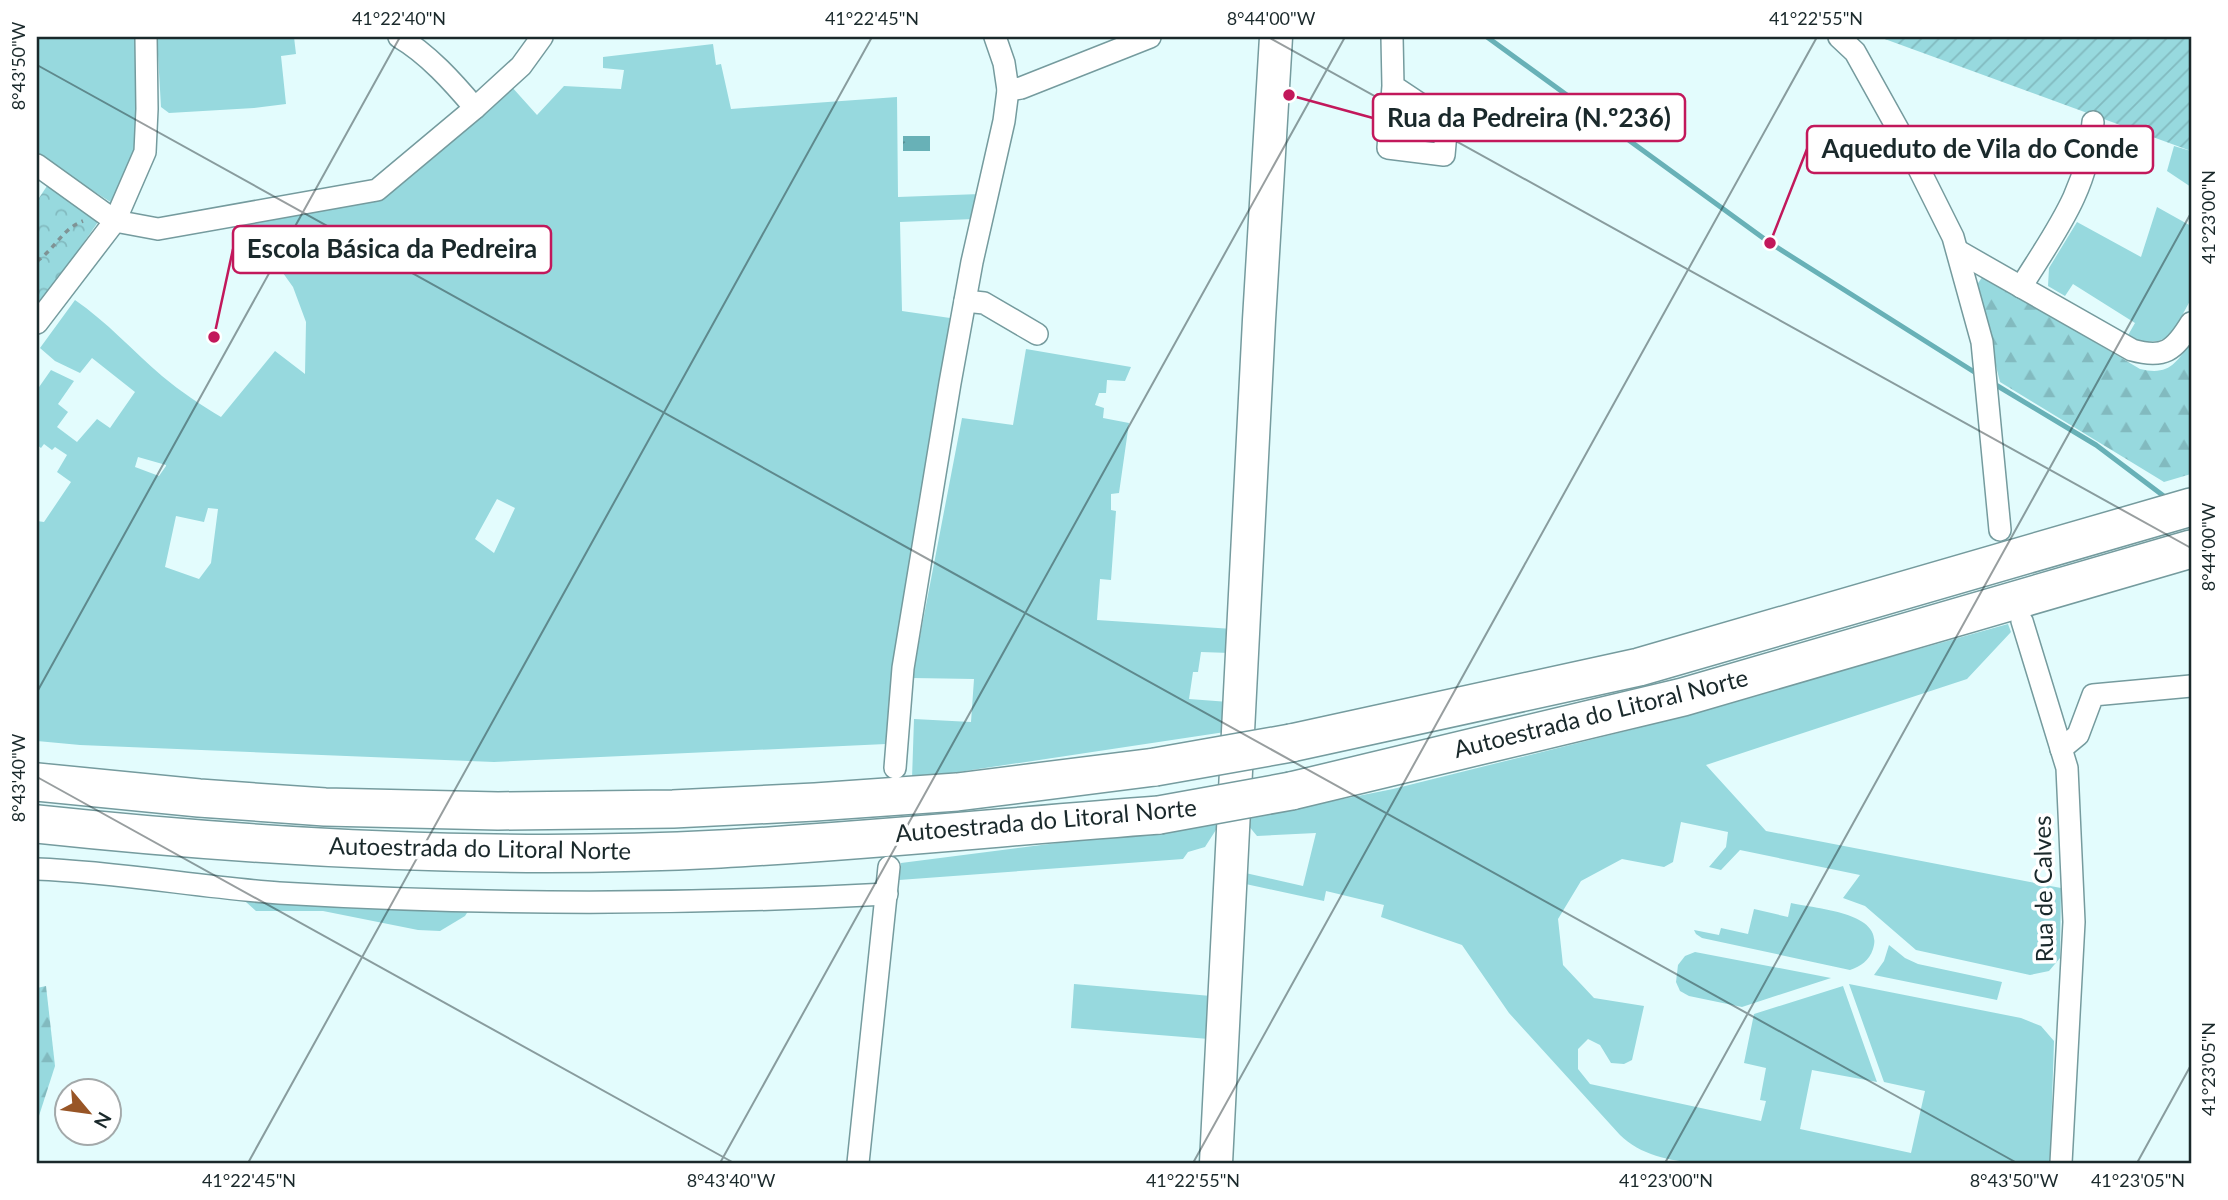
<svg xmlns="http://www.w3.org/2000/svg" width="2228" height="1200" font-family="Lato,sans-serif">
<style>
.grass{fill:#97d9de;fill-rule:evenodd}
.forest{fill:url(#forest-firs)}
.park{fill:url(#park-crowns)}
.garden{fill:url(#garden-furrows)}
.water{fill:url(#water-ripples)}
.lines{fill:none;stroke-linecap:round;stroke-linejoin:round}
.stream{stroke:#68b1b7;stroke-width:5}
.street-casing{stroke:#759b9e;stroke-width:24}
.primary-casing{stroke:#759b9e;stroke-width:35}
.highway-casing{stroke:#759b9e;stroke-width:40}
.path{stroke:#7f9395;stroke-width:3.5;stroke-dasharray:5 5;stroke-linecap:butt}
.street{stroke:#fff;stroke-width:21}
.primary{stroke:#fff;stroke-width:32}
.highway{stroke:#fff;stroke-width:37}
.highway-bridge-casing{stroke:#759b9e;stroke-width:40;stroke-linecap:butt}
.highway-bridge{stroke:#fff;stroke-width:37}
.ticks{fill:none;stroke:#1a292b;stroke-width:2;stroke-opacity:0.45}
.labels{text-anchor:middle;stroke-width:7;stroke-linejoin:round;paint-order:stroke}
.street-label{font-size:24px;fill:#1a292b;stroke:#fff}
.leader{fill:none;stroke:#c2185b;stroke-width:2.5}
.callout-dot{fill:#c2185b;stroke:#fff;stroke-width:2.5}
.callout{fill:#fff;stroke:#c2185b;stroke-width:2.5}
.callout-label{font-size:26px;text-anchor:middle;font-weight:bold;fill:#1a292b}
.neatline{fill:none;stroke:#1a292b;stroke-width:2.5}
.ticks-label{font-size:18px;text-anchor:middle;fill:#1a292b}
</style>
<defs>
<pattern id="forest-firs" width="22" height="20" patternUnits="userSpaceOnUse" patternTransform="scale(1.75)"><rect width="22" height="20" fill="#97d9de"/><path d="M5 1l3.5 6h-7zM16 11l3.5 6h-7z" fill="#82babf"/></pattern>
<pattern id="park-crowns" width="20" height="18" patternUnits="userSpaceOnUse" patternTransform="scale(1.75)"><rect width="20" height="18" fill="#97d9de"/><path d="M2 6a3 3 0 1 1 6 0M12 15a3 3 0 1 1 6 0" fill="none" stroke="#82babf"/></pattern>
<pattern id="garden-furrows" width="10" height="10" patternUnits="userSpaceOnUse" patternTransform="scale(1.75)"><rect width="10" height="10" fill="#97d9de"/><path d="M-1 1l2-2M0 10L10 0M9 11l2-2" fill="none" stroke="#82babf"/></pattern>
<pattern id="water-ripples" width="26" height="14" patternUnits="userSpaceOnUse" patternTransform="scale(1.75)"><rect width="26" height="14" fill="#68b1b7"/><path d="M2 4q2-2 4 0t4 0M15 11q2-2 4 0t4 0" fill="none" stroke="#559095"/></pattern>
</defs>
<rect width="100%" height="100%" fill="#e3fcfd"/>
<g class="grass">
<polygon points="37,37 139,37 136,144 130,165 112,203 37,155"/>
<polygon points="157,37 294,37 296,54 281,56 286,104 254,108 169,113 161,107"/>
<path d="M 713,44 L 716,65 L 721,64 L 731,109 L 897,97 L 898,197 L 980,194 L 974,219 L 900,222 L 902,311 L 957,319 L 886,744 L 494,762 L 80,745 L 37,741 L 37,521 L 44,522 L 71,482 L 57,472 L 67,455 L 55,447 L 52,450 L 44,444 L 41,448 L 37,445 L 37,390 L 51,370 L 74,381 L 58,404 L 68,412 L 57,427 L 77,442 L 97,419 L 110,428 L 135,392 L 92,358 L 80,373 L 55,361 L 40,348 L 75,300 C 107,322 133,351 162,376 C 181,392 201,405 221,417 L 275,351 L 305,374 L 306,322 L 293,287 L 268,252 L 238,230 L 245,218 L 377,196 L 511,86 L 537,115 L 564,86 L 621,89 L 624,70 L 603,68 L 603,57 ZM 138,457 L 166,465 L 166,466 L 159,476 L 135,467 ZM 497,499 L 515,508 L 494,553 L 475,539 ZM 208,508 L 218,509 L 211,563 L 199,579 L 165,567 L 176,516 L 204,522 Z"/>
<polygon points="2174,146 2191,151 2191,187 2167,171"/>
<polygon points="2157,207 2191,226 2191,299 2171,336 2158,341 2146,342 2127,337 2135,323 2073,284 2065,296 2048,286 2049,268 2077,222 2141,257"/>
<polygon points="1026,349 1131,367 1125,381 1107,380 1106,393 1099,393 1095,405 1104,408 1103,418 1129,423 1119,493 1111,494 1111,510 1116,511 1111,580 1100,579 1097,620 1233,629 1230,653 1201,652 1198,672 1193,672 1189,699 1229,702 1225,732 912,779 914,719 971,722 974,679 912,678 962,418 1013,425"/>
<path d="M 2008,624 L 2011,632 L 1967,679 L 1706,765 L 1766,831 L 2061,888 L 2060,958 L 2049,971 L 2030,975 L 1916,950 L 1865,906 L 1843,898 L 1860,875 L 1740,850 L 1721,870 L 1709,867 L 1726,847 L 1728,832 L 1681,822 L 1673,862 L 1664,867 L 1622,859 L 1581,881 L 1558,919 L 1563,965 L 1594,998 L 1644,1006 L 1632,1060 L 1624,1064 L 1611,1063 L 1600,1045 L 1588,1039 L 1578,1049 L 1578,1069 L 1590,1084 L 1761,1121 L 1766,1101 L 1760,1100 L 1766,1068 L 1744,1063 L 1754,1014 L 1843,986 L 1877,1082 L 1812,1070 L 1800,1129 L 1911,1153 L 1925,1091 L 1884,1082 L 1849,984 L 2021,1018 L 2041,1026 L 2054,1041 L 2050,1163 L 1698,1163 C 1670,1161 1640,1155 1620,1135 L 1509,1013 L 1462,945 L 1381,917 L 1384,905 L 1326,891 L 1324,901 L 1241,883 L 1241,872 L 1303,886 L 1316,833 L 1257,836 L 1243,819 L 1393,789 L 1634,729 Z"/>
<polygon points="1221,822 1205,847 1188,852 1183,859 899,880 901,863"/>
<polygon points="246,894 472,905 465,916 440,931 418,930 323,911 256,911 246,902"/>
<path d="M 1791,903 C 1816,909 1885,912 1873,949 C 1869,961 1861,966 1850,970 L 1702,938 L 1696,934 L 1694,930 L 1719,935 L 1721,928 L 1748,934 L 1754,909 L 1788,917 Z"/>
<polygon points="1889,945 1905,958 1918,964 2002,982 1997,1000 1874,975 1884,961"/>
<polygon points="1695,952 1831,978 1742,1007 1689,996 1680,991 1676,982 1678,965 1685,956"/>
<polygon points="1074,984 1211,996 1209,1039 1071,1028"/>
</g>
<g class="forest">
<path d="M 1983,276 L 2140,369 C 2169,376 2176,363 2191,342 L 2191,474 L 2164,482 L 2000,382 L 1976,286 Z"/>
<polygon points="46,986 55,1066 37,1122 37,988"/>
</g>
<polygon class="park" points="51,180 98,217 98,222 37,310 37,201"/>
<polygon class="garden" points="1866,37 2191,37 2191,151 1882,38"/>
<rect class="water" x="903" y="136" width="27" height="15"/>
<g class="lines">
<g class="stream">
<polyline points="1487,37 1770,243 1979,375"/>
<polyline points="1991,382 2096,445 2169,500"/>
</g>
<defs>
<g id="street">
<path d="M 399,37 C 428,54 453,82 475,108"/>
<polyline points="1392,37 1393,86 1388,148 1444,155 1447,122 1393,86"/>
<polyline points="1839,37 1855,52 1909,149 1953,237 1982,342 2000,530"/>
<polyline points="1008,90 1021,88 1150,37"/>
<polyline points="37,165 115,221 158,229 377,190 475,108 521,66 542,37"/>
<path d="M 1958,251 L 2132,350 C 2164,359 2174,351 2191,323"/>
<path d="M 2021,287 C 2055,232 2089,189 2093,122"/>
<polyline points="965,301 984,303 1037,334"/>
<polyline points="37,323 115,221 145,152 147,109 146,37"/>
<polyline points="2022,621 2067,768 2074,922 2061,1163"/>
<polyline points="2061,749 2078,735 2093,695 2191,686"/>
<polyline points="895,768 903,668 950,383 972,262 1004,121 1008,90 1004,63 995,37"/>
<path d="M 37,869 C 118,872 198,887 279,893 C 481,905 684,905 887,894"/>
<polyline points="858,1163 889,867"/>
</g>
<polyline id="primary" points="1216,1163 1259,320 1276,37"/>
<g id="highway">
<polyline points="1291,743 1639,667 2191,507"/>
<polyline points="37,782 199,798 325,807 498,811 673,809 815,802 957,792 1155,767"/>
<polyline points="1291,791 1683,697 2191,549"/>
<path d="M 37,824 C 263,848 492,861 720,849 C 866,841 1013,826 1159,815"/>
</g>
</defs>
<use href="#street" class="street-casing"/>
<use href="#primary" class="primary-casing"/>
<use href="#highway" class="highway-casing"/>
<path class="path" d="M 37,261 C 55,249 62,229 83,221"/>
<use href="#street" class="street"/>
<use href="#primary" class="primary"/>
<use href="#highway" class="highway"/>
<defs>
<g id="highway-bridge">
<polyline points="1155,767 1291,743"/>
<polyline points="1159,815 1291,791"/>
</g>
</defs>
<use href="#highway-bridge" class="highway-bridge-casing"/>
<use href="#highway-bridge" class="highway-bridge"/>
</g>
<path class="ticks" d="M 1268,37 L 2191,548M 37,65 L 2017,1163M 37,692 L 400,37M 37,777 L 734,1163M 248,1163 L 872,37M 720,1163 L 1345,37M 1193,1163 L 1817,37M 1665,1163 L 2191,213M 2137,1163 L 2191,1065"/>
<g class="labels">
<g class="street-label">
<text transform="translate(1601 714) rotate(-14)" y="8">Autoestrada do Litoral Norte</text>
<text transform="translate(1046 821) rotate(-5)" y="8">Autoestrada do Litoral Norte</text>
<text transform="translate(480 849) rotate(1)" y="8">Autoestrada do Litoral Norte</text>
<text transform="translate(2044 889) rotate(-91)" y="8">Rua de Calves</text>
</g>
</g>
<path class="leader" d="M1289 95L1373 118M1770 243L1807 149M214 337L233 249"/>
<g class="callout-dot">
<circle cx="1289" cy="95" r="7"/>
<circle cx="1770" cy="243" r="7"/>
<circle cx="214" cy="337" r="7"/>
</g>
<g class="callout">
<rect x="1373" y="94" width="312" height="47" rx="7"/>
<rect x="1807" y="126" width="346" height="47" rx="7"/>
<rect x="233" y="226" width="318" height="47" rx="7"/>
</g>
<g class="callout-label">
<text x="1529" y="127">Rua da Pedreira (N.º236)</text>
<text x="1980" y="158">Aqueduto de Vila do Conde</text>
<text x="392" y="258">Escola Básica da Pedreira</text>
</g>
<rect width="2228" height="1200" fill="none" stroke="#ffffff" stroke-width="77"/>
<g transform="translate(88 1112) rotate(119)"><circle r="33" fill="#ffffff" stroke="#a3a9aa" stroke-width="2"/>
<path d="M0-5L12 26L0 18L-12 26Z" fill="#985526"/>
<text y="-10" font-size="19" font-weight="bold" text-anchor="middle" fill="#1a292b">N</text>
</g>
<rect x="38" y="38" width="2152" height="1124" class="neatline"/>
<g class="ticks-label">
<text x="399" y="25">41°22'40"N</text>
<text x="872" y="25">41°22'45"N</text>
<text x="1271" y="25">8°44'00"W</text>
<text x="1816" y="25">41°22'55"N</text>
<text transform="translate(19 66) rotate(-90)" y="6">8°43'50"W</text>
<text transform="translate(2209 217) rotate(-90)" y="6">41°23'00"N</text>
<text transform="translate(2209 547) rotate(-90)" y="6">8°44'00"W</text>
<text transform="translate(19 778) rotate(-90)" y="6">8°43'40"W</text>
<text transform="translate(2209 1069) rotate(-90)" y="6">41°23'05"N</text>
<text x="249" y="1187">41°22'45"N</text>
<text x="731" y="1187">8°43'40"W</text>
<text x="1193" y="1187">41°22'55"N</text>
<text x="1666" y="1187">41°23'00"N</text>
<text x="2014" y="1187">8°43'50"W</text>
<text x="2138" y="1187">41°23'05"N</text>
</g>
</svg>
